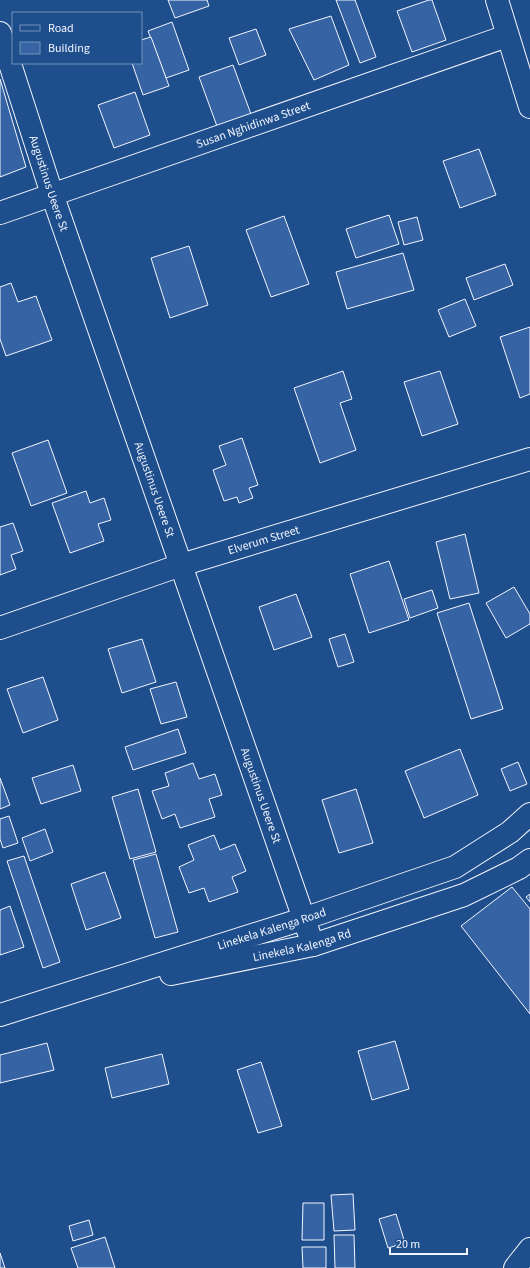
<svg xmlns="http://www.w3.org/2000/svg" width="530" height="1268" font-family="'Source Sans 3',sans-serif">
<style>
.building{fill:#3563a3;stroke:#f2f6ff}
.lines{fill:none;stroke-linecap:round;stroke-linejoin:round}
.minor-casing{stroke:#f2f6ff;stroke-width:24}
.trunk-casing{stroke:#f2f6ff;stroke-width:24}
.minor{stroke:#1f4e8c;stroke-width:22}
.trunk{stroke:#1f4e8c;stroke-width:22}
.labels{text-anchor:middle;stroke-width:3;stroke-linejoin:round;paint-order:stroke}
.street-label{font-size:12px;fill:#f2f6ff;stroke:#1f4e8c}
</style>
<rect width="100%" height="100%" fill="#1f4e8c"/>
<g class="building">
<polygon points="168,0 207,0 209,6 175,18"/>
<polygon points="336,0 355,0 376,57 360,63"/>
<polygon points="429,0 432,0 446,40 412,52 397,11"/>
<polygon points="331,16 349,65 314,80 289,29"/>
<polygon points="172,22 189,70 166,78 148,31"/>
<polygon points="256,29 266,55 239,65 229,38"/>
<polygon points="151,37 169,86 143,95 132,63 141,63 141,40"/>
<polygon points="233,65 252,117 218,129 199,77"/>
<polygon points="0,79 26,167 0,177"/>
<polygon points="135,92 150,135 114,148 98,105"/>
<polygon points="479,149 496,195 460,208 443,161"/>
<polygon points="389,215 399,244 356,258 346,229"/>
<polygon points="284,216 309,284 271,297 246,230"/>
<polygon points="417,217 423,240 404,245 398,222"/>
<polygon points="189,246 208,305 170,318 151,258"/>
<polygon points="403,253 414,290 347,309 336,272"/>
<polygon points="505,264 513,285 474,300 466,278"/>
<polygon points="11,283 18,302 36,296 52,340 6,356 0,339 0,287"/>
<polygon points="465,299 476,326 449,337 438,310"/>
<polygon points="530,327 530,394 520,398 500,337"/>
<polygon points="343,371 352,399 340,403 356,450 320,463 294,388"/>
<polygon points="440,371 458,424 422,436 404,382"/>
<polygon points="242,438 258,485 249,488 253,498 239,503 237,497 224,501 213,470 226,465 219,446"/>
<polygon points="48,440 67,493 31,506 12,453"/>
<polygon points="86,491 90,503 104,498 111,520 98,524 104,541 70,553 52,503"/>
<polygon points="13,523 23,551 11,555 16,569 0,575 0,527"/>
<polygon points="465,534 479,593 450,599 436,542"/>
<polygon points="389,561 409,620 369,633 350,574"/>
<polygon points="514,587 530,614 530,624 506,638 486,603"/>
<polygon points="432,590 438,608 410,618 404,599"/>
<polygon points="296,594 312,637 274,650 259,607"/>
<polygon points="469,603 503,709 471,719 437,613"/>
<polygon points="345,634 354,662 338,667 329,639"/>
<polygon points="142,639 156,682 122,693 108,649"/>
<polygon points="43,677 58,720 23,733 7,689"/>
<polygon points="176,682 187,717 161,724 150,689"/>
<polygon points="178,729 186,753 133,770 125,747"/>
<polygon points="460,749 478,795 424,818 405,771"/>
<polygon points="518,762 527,784 510,791 501,769"/>
<polygon points="193,763 199,779 215,774 222,795 209,799 215,817 180,828 175,814 162,819 152,791 169,786 165,773"/>
<polygon points="73,765 81,791 41,804 32,778"/>
<polygon points="0,778 10,805 0,809"/>
<polygon points="138,789 156,852 130,859 112,797"/>
<polygon points="356,789 373,843 339,853 322,800"/>
<polygon points="9,816 18,843 3,848 0,839 0,819"/>
<polygon points="45,829 53,852 30,861 22,838"/>
<polygon points="214,835 220,850 235,844 246,871 232,877 238,892 209,902 204,888 189,893 179,867 194,860 188,845"/>
<polygon points="156,854 178,932 155,938 133,860"/>
<polygon points="24,856 60,962 43,968 7,861"/>
<polygon points="105,872 121,918 86,930 71,884"/>
<polygon points="512,887 530,909 530,1014 461,926"/>
<polygon points="530,894 530,902 526,897"/>
<polygon points="10,906 24,947 0,955 0,910"/>
<polygon points="395,1041 409,1089 372,1100 358,1051"/>
<polygon points="47,1043 54,1070 0,1083 0,1055"/>
<polygon points="162,1054 169,1084 112,1098 105,1068"/>
<polygon points="261,1062 282,1126 258,1133 237,1070"/>
<polygon points="353,1194 355,1230 334,1231 331,1195"/>
<polygon points="303,1203 324,1203 324,1240 302,1240"/>
<polygon points="396,1214 405,1243 388,1248 379,1219"/>
<polygon points="89,1220 93,1235 73,1241 69,1226"/>
<polygon points="334,1235 354,1235 355,1268 335,1268"/>
<polygon points="105,1237 115,1268 78,1268 71,1248"/>
<polygon points="302,1247 326,1247 326,1268 303,1268"/>
<polygon points="0,1253 5,1268 0,1268"/>
</g>
<g class="lines">
<defs>
<g id="minor">
<polyline points="497,0 530,107"/>
<path id="s1" d="M 0,33 L 52,194 L 313,945"/>
<path id="s2" d="M 0,213 L 507,36"/>
<path id="s3" d="M 0,628 L 181,565 L 530,459"/>
<path id="s4" d="M 171,974 L 313,945 L 464,895 L 519,868 L 530,860"/>
<path id="s5" d="M 0,1015 L 303,919 L 455,867 L 510,832 L 530,814"/>
</g>
<polyline id="trunk" points="515,1268 530,1249"/>
</defs>
<use href="#minor" class="minor-casing"/>
<use href="#trunk" class="trunk-casing"/>
<use href="#minor" class="minor"/>
<use href="#trunk" class="trunk"/>
</g>
<g class="labels">
<g class="street-label">
<text dy="4" stroke="none"><textPath href="#s2" startOffset="268">Susan Nghidinwa Street</textPath></text>
<text dy="4" stroke="none"><textPath href="#s1" startOffset="158">Augustinus Ueere St</textPath></text>
<text dy="4" stroke="none"><textPath href="#s1" startOffset="482">Augustinus Ueere St</textPath></text>
<text dy="4" stroke="none"><textPath href="#s3" startOffset="278">Elverum Street</textPath></text>
<text dy="4" stroke="none"><textPath href="#s1" startOffset="806">Augustinus Ueere St</textPath></text>
<text dy="4" stroke="none"><textPath href="#s5" startOffset="285">Linekela Kalenga Road</textPath></text>
<text dy="4" stroke="none"><textPath href="#s4" startOffset="134">Linekela Kalenga Rd</textPath></text>
</g>
</g>
<rect x="12" y="12" width="130" height="52" fill="#1f4e8c" stroke="#7391ba"/>
<rect x="20" y="25" width="20" height="6" fill="#1f4e8c" stroke="#7391ba"/>
<text x="48" y="32" font-size="12" fill="#f2f6ff">Road</text>
<rect x="20" y="42" width="20" height="12" fill="#3563a3" stroke="#7391ba"/>
<text x="48" y="52" font-size="12" fill="#f2f6ff">Building</text>
<path d="M390 1248v6h77v-6" fill="none" stroke="#f2f6ff" stroke-width="2"/>
<text x="396" y="1248" font-size="12" fill="#f2f6ff" stroke="#1f4e8c" stroke-width="3" paint-order="stroke">20 m</text>
</svg>
